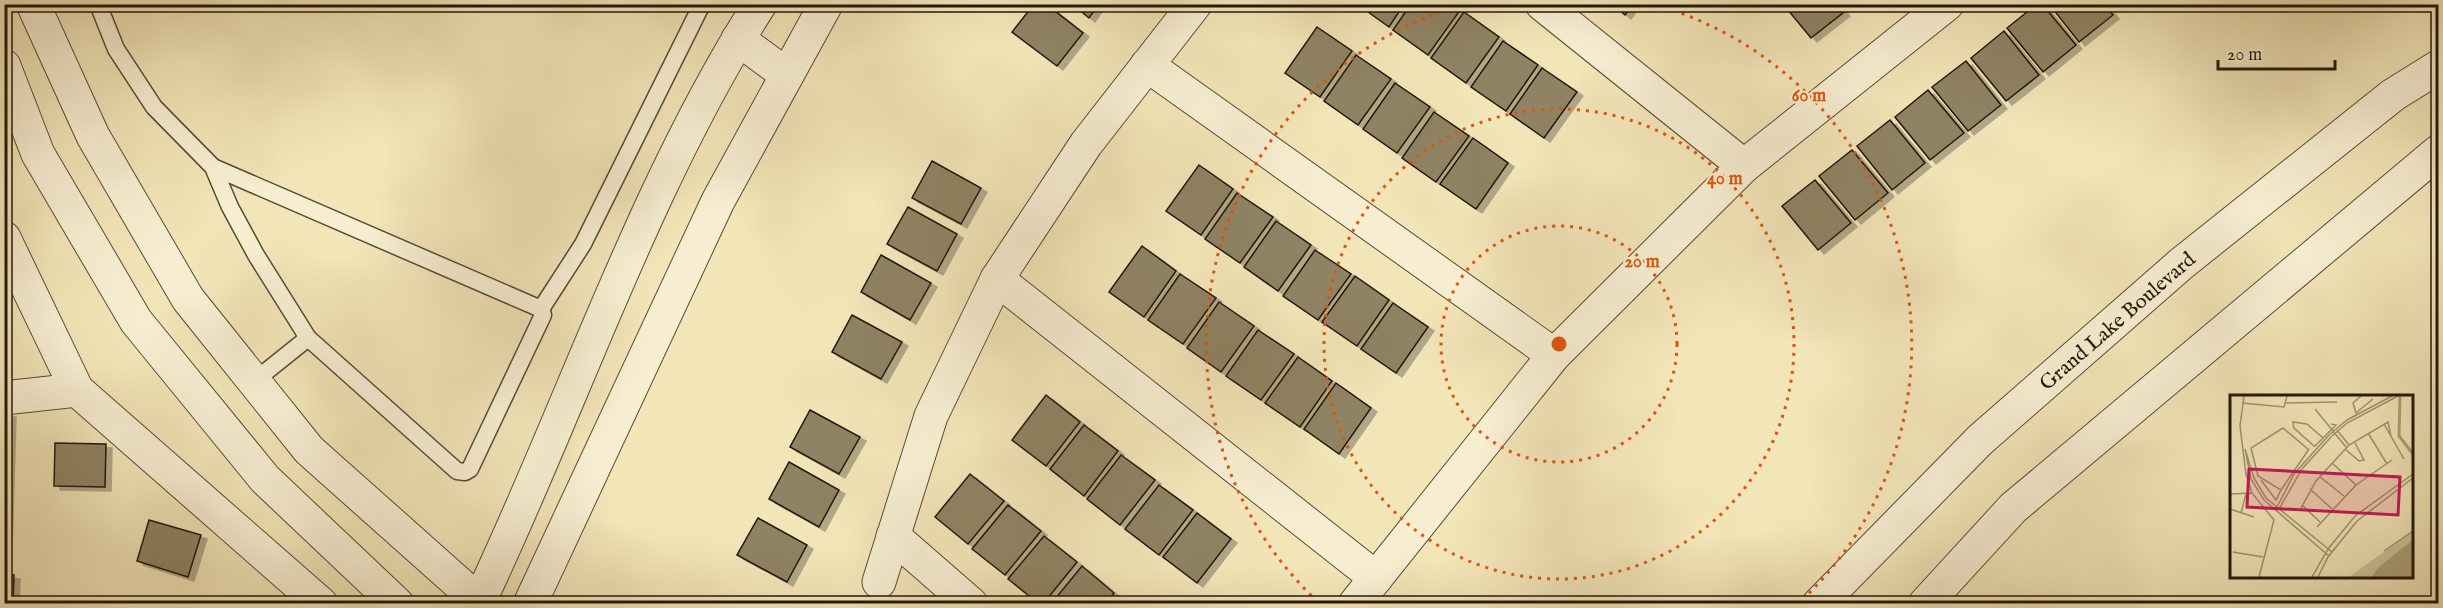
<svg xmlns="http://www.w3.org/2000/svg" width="2443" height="608" font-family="'IM FELL English',serif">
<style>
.building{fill:#8f8364;stroke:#231808;stroke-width:1.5;filter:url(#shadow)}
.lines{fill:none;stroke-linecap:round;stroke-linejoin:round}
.service-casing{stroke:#574b34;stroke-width:19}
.minor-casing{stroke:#574b34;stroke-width:35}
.tertiary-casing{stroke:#574b34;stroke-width:35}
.service{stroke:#f7eed1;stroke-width:16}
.minor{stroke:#f7eed1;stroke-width:33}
.tertiary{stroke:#f7eed1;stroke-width:33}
.ring{fill:none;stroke:#de560c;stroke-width:3;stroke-dasharray:3 6}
.labels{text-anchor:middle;stroke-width:4.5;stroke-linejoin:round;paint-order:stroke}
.street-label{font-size:21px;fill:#231808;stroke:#f7eed1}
.inset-river{fill:none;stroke:#ac9f7c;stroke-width:3}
.inset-road{fill:none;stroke:#9f9372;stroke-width:1.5}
.view{fill:#c2185b;fill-opacity:0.15;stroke:#c2185b;stroke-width:3}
.inset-edge{fill:none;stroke:#231808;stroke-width:3}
.centre{fill:#de560c;stroke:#f7eed1;stroke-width:3}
.ring-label{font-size:18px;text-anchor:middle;font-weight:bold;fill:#de560c;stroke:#f7eed1;stroke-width:4.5;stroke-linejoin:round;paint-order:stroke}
</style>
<defs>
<filter id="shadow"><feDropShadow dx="6" dy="4" stdDeviation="0" flood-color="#0004"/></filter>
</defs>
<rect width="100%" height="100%" fill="#f2e5b8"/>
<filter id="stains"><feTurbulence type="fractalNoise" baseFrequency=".00333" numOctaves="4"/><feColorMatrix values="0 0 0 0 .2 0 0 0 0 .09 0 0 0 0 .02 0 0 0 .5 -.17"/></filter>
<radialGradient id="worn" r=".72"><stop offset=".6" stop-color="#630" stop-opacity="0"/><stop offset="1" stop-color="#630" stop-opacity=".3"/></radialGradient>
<g class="building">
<polygon points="1034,4 1046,4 1083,33 1057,66 1012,32"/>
<polygon points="1072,4 1099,4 1089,18"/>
<polygon points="1357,4 1404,4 1389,27"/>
<polygon points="1411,4 1455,4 1461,9 1428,55 1393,30"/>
<polygon points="1612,4 1633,4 1625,15"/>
<polygon points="1783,4 1838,4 1844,12 1811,38"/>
<polygon points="2037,4 2042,4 2076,45 2043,72 2007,28"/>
<polygon points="2049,4 2104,4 2113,15 2079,42"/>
<polygon points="1464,12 1499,37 1466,83 1431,58"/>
<polygon points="1317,27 1352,51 1320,97 1285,73"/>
<polygon points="2004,31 2039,75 2006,101 1971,58"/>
<polygon points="1503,41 1538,65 1506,111 1471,87"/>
<polygon points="1356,55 1391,79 1358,125 1324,101"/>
<polygon points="1966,61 2001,105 1968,131 1932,87"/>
<polygon points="1542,68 1577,92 1544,138 1510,114"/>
<polygon points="1395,83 1430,107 1397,153 1363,129"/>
<polygon points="1928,90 1964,133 1930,160 1895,117"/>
<polygon points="1434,112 1469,136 1436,182 1402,158"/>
<polygon points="1890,120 1925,163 1892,190 1857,146"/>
<polygon points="1473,138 1508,163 1476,209 1440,184"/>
<polygon points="1852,150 1888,193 1855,220 1819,176"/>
<polygon points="932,161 981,188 961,224 912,198"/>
<polygon points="1199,165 1233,189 1201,235 1166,211"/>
<polygon points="1815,180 1851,223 1818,250 1782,206"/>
<polygon points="1237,193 1273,217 1240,263 1205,239"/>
<polygon points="908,207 957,234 937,271 887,244"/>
<polygon points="1276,221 1311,245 1278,291 1244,267"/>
<polygon points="1142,246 1176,271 1144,317 1109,292"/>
<polygon points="1315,250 1351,274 1318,320 1283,296"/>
<polygon points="881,255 931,283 910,320 861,292"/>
<polygon points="1180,274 1216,298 1183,344 1148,320"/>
<polygon points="1355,276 1389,300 1357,346 1322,322"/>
<polygon points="1219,302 1254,326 1221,372 1187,348"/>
<polygon points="1393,303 1428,327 1396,373 1361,349"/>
<polygon points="852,315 902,342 881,379 832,352"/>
<polygon points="1258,330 1294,354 1261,400 1226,376"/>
<polygon points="1298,357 1332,381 1300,427 1265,403"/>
<polygon points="1336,383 1371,408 1339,454 1304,429"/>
<polygon points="1046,395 1080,422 1046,466 1012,440"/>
<polygon points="810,410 860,437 839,474 790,447"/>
<polygon points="4,413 10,413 6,544 4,544"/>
<polygon points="1084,425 1118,451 1084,496 1050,469"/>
<polygon points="55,443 106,444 105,487 54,486"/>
<polygon points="1121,455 1155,480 1120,525 1087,499"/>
<polygon points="789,462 839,490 819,527 769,499"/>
<polygon points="970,474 1004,501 968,544 935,517"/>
<polygon points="1159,485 1193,510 1159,555 1125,529"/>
<polygon points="1008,505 1041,531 1005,575 972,549"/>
<polygon points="1197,513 1231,539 1197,583 1163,557"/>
<polygon points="758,518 807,545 787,582 737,555"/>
<polygon points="149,520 201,535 188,577 137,561"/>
<polygon points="1044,536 1077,562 1043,604 1039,604 1008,579"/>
<polygon points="1082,566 1114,593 1106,604 1051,604"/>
<polygon points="4,574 14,575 13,604 4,604"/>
<polygon points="1118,596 1128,604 1112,604"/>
</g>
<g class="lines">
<defs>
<g id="service">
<polyline points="98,4 116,49 154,107 213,167 541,309 543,315 470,469 465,472 457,471 308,338 256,255 230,207 213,167"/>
<polyline points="541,309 583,244 702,4"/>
<polyline points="253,382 308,338"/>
</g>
<g id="minor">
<polyline points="33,4 93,136 188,299 309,450 482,604"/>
<polyline points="1542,4 1744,166"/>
<polyline points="738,39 787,75"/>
<polyline points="1147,65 1554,355"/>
<polyline points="4,66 38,154 136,321 265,479 397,604"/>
<polyline points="4,238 77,390 321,604"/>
<polyline points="997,279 1376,578"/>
<polyline points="4,398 77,390"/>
<polyline points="893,536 971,604"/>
<polyline points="879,582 931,416 997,279 1086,144 1195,4"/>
<path d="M 478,604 C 573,405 641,191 760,4"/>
<polyline points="530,604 718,201 826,4"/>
<polyline points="1355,604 1554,355 1744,166 1947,4"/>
</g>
<g id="tertiary">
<polyline points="1819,604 1980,440 2181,264 2393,95 2438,67"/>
<polyline points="1925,604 2013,508 2438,152"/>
</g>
</defs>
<use href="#service" class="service-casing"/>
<use href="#minor" class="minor-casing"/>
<use href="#tertiary" class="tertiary-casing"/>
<use href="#service" class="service"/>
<use href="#minor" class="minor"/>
<use href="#tertiary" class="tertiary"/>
</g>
<g class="ring">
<circle cx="1559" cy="344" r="118"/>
<circle cx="1559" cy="344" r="235"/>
<path d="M1318 602A353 353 0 0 1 1462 5M1656 5A353 353 0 0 1 1800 602"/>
</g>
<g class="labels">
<g class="street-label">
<text transform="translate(2117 321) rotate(-41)" y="7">Grand Lake Boulevard</text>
</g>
</g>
<g transform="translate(2230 395)">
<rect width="183" height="183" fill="#f2e5b8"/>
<path d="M 183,136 L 183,145 L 141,182 L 119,182 Z" fill="#cfc29a"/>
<path d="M 183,145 L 183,182 L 141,182 L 151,170 Z" fill="#ac9f7c"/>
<path class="inset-river" d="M 170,1 L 169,41 L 183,59"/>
<path class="inset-road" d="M 14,1 L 10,31 L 16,79 L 22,98 L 44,125 L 29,182M 131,1 L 123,8 L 126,18 L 143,4M 12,8 L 54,12 L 57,1M 56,8 L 107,7M 85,14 L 116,52M 154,29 L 174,64M 107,35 L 119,50M 138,38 L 157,69M 93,43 L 77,29 L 63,27 L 64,33 L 84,51 L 85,51 L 106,30 L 101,29M 115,54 L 129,66 L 134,65 L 124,46M 102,68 L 126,90M 90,82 L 114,101M 31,85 L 46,105 L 51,95 L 28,81 L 21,53 L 53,33 L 79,55M 80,94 L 102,114M 51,95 L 79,54M 0,99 L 22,98M 72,110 L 90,127M 71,113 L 86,86 L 119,50 L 158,27 L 161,41M 0,114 L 24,122M 46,114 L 64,79 L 99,40 L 117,25 L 162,1M 49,114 L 72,74 L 101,42 L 117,28 L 168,1M 11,118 L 16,99M 87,132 L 126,90 L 162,65M 154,156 L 183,136M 3,157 L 33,162M 99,161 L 34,105 L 21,84 L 15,54 L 24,83 L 36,103 L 102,157M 82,182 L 98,154 L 125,121 L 183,79M 88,182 L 98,162 L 127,126 L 183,83"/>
<path class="view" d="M 19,74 L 170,82 L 168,120 L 17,112 Z"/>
<rect width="183" height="183" class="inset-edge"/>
</g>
<circle cx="1559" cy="344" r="9" class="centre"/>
<g class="ring-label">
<text x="1809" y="101">60 m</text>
<text x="1725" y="184">40 m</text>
<text x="1642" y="267">20 m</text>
</g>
<rect width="2443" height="608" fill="none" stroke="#f2e5b8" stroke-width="24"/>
<rect x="6" y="6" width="2431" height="596" fill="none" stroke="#231808" stroke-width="3"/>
<rect x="12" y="12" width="2419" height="584" fill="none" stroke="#231808" stroke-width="1.5"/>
<path d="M2218 60v9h117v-9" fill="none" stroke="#231808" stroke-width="3"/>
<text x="2227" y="60" font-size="18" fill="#231808" stroke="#f7eed1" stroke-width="4.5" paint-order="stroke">20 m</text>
<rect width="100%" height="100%" filter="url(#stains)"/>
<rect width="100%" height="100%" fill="url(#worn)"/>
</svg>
